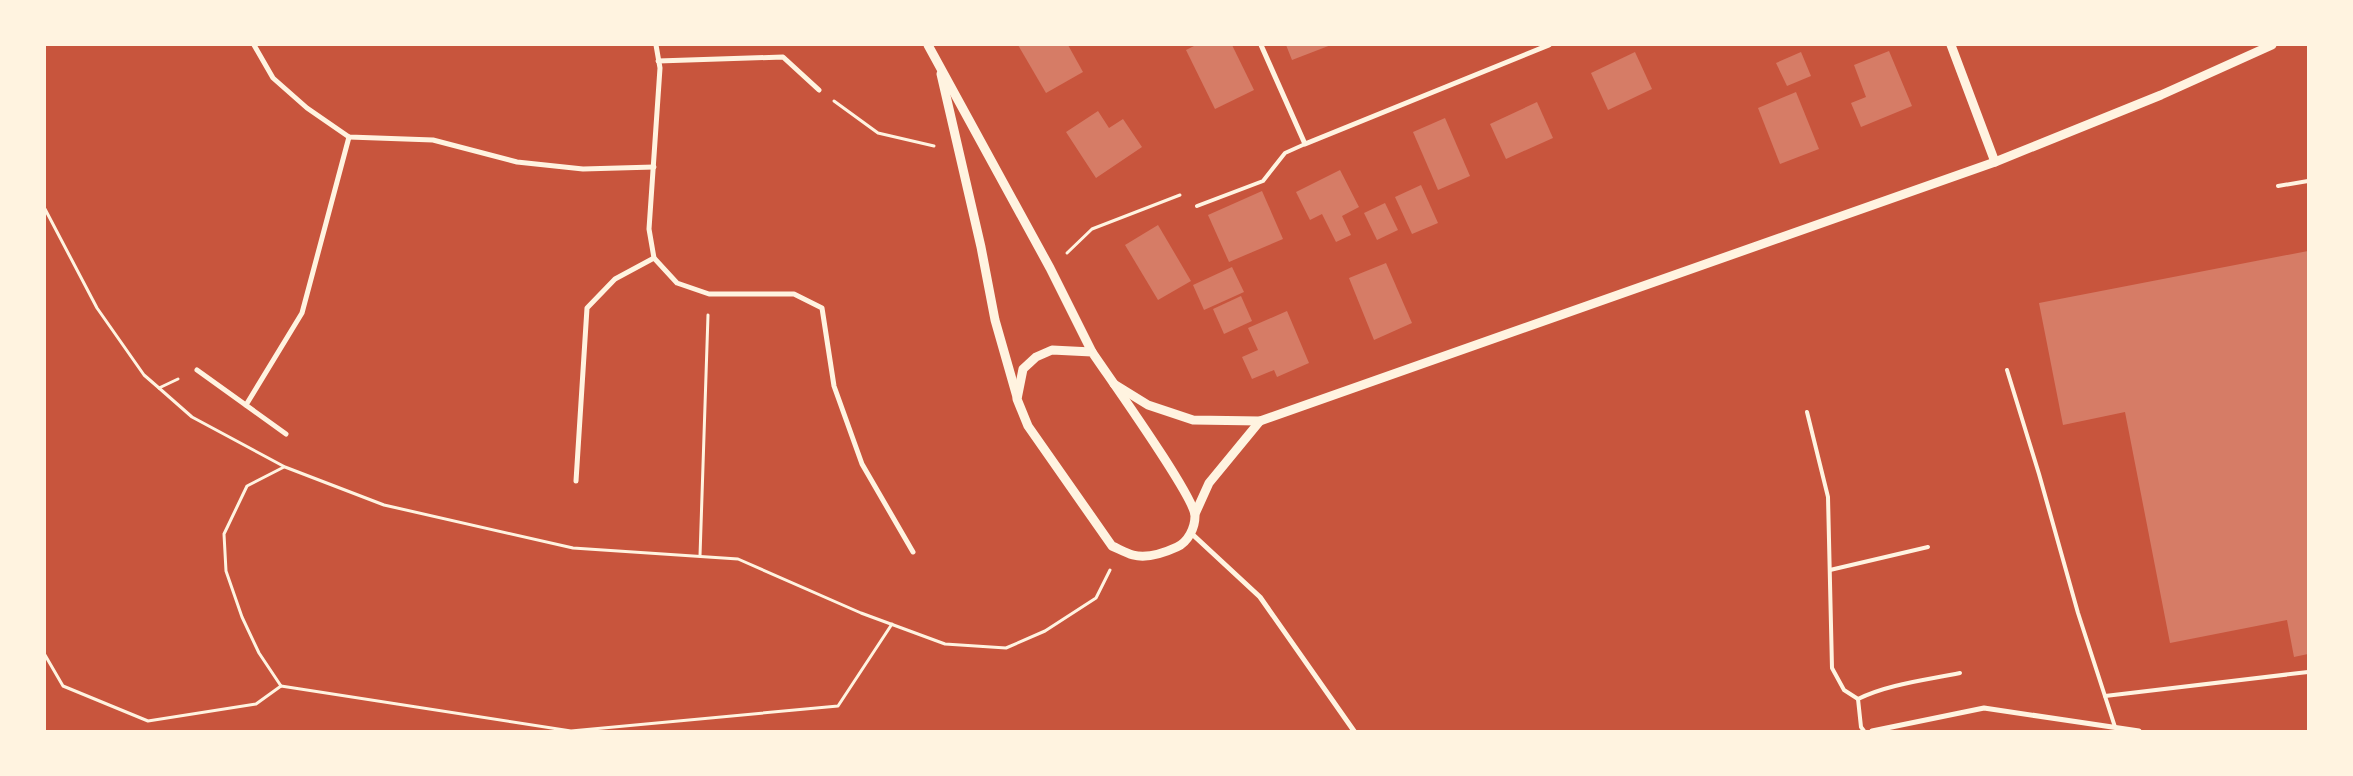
<svg xmlns="http://www.w3.org/2000/svg" width="2353" height="776" font-family="Commissioner,sans-serif">
<style>
.building{fill:#d67c66}
.lines{fill:none;stroke-linecap:round;stroke-linejoin:round}
.path{stroke:#fff3e0;stroke-width:3}
.service{stroke:#fff3e0;stroke-width:4}
.minor{stroke:#fff3e0;stroke-width:5}
.tertiary{stroke:#fff3e0;stroke-width:9}
</style>
<rect width="100%" height="100%" fill="#c8553d"/>
<g class="building">
<polygon points="1018,45 1068,45 1083,72 1046,93"/>
<polygon points="1196,45 1232,45 1254,90 1215,109 1186,50"/>
<polygon points="1286,45 1331,45 1292,60"/>
<polygon points="1889,51 1912,106 1861,127 1851,103 1866,97 1854,65"/>
<polygon points="1635,52 1652,89 1608,110 1591,73"/>
<polygon points="1801,52 1811,76 1787,86 1776,63"/>
<polygon points="1796,92 1819,149 1780,164 1758,108"/>
<polygon points="1537,102 1553,138 1506,159 1490,124"/>
<polygon points="1098,111 1109,128 1123,119 1142,147 1096,178 1066,132"/>
<polygon points="1445,118 1470,176 1438,190 1413,132"/>
<polygon points="1340,170 1359,207 1342,216 1351,235 1336,242 1322,214 1310,220 1296,192"/>
<polygon points="1421,185 1438,223 1412,234 1395,197"/>
<polygon points="1262,191 1283,239 1229,262 1208,215"/>
<polygon points="1385,203 1398,230 1377,240 1364,213"/>
<polygon points="1158,225 1191,281 1158,300 1125,245"/>
<polygon points="2308,251 2308,654 2294,657 2287,620 2170,643 2125,412 2063,425 2039,303"/>
<polygon points="1386,263 1412,323 1374,340 1349,278"/>
<polygon points="1232,267 1244,292 1204,310 1193,285"/>
<polygon points="1241,296 1252,321 1224,334 1213,309"/>
<polygon points="1287,311 1309,363 1277,377 1274,370 1252,379 1242,357 1258,350 1248,328"/>
</g>
<g class="lines">
<g class="path">
<polyline points="834,101 878,133 934,146"/>
<polyline points="45,209 97,308 144,375 159,388 192,417 285,467 384,505 573,548 738,559 861,613 945,644 1006,648 1045,631 1096,598 1110,570"/>
<polyline points="1067,253 1092,229 1180,195"/>
<polyline points="159,388 178,379"/>
<polyline points="700,556 708,315"/>
<polyline points="45,655 63,686 148,721 256,704 281,686 571,731 838,706 892,624"/>
<polyline points="281,686 259,653 242,617 226,571 224,534 247,486 284,467"/>
</g>
<g class="service">
<polyline points="2278,186 2308,181"/>
<polyline points="1197,206 1263,181 1285,153 1305,144"/>
<polyline points="2007,370 2039,474 2078,613 2115,727"/>
<polyline points="1807,412 1828,497 1832,668 1844,690 1858,699"/>
<polyline points="1830,570 1928,547"/>
<polyline points="2105,696 2308,672"/>
<path d="M 1864,731 L 1861,727 L 1858,699 C 1888,684 1927,680 1960,673"/>
</g>
<g class="minor">
<polyline points="254,45 273,78 307,108 349,137 433,140 517,162 583,169 654,167"/>
<polyline points="656,45 660,68 649,229 654,258 677,283 709,294 794,294 822,308 834,386 862,464 913,552"/>
<polyline points="1261,45 1305,144 1549,45"/>
<polyline points="658,61 783,57 819,90"/>
<polyline points="197,370 286,434"/>
<polyline points="246,405 302,313 349,137"/>
<polyline points="576,481 587,308 615,279 654,258"/>
<polyline points="1191,533 1260,597 1354,731"/>
<polyline points="1872,731 1984,708 2139,731"/>
</g>
<g class="tertiary">
<polyline points="928,45 1050,268 1092,352"/>
<polyline points="1951,45 1995,162"/>
<polyline points="941,74 981,247 995,320 1017,397"/>
<path d="M 1052,350 L 1092,352 C 1108,376 1195,497 1195,516 C 1195,528 1188,542 1177,547 C 1164,553 1148,559 1133,555 C 1126,553 1119,549 1112,546 L 1028,426 L 1017,399 L 1023,369 L 1036,357 Z"/>
<polyline points="1114,384 1148,405 1193,420 1260,421 1995,162 2161,95 2272,45"/>
<polyline points="1195,514 1209,483 1260,421"/>
</g>
</g>
<rect width="2353" height="776" fill="none" stroke="#fff3e0" stroke-width="92"/>
</svg>
